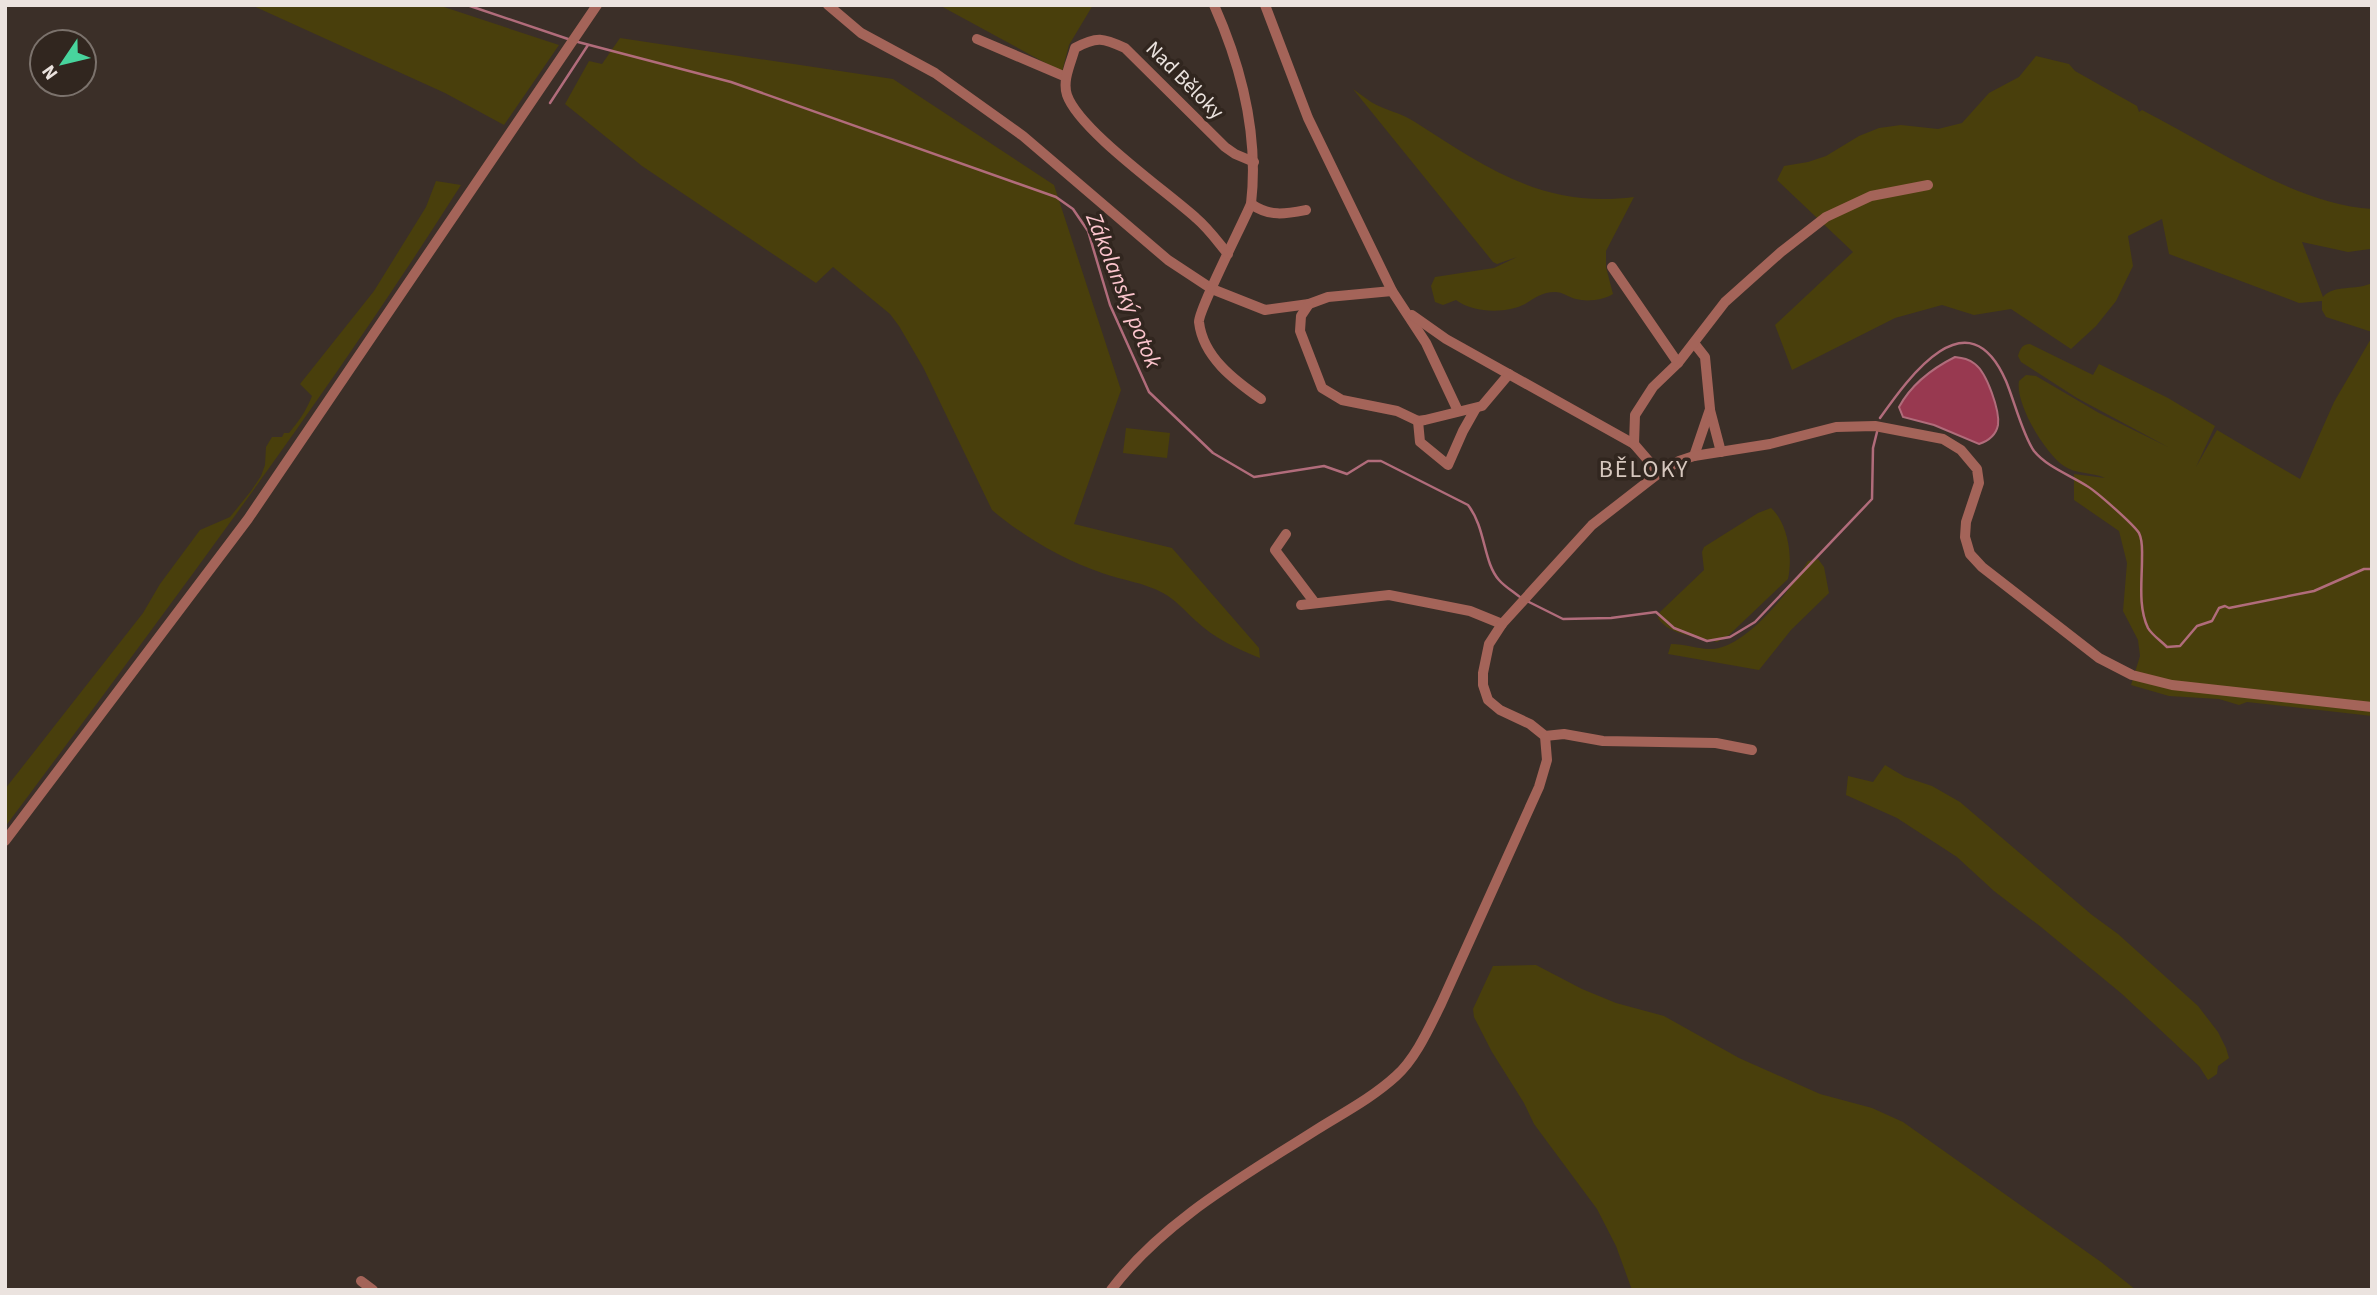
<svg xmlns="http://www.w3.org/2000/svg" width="2377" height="1295" font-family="'Source Sans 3',sans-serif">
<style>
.green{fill:#493f0c}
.water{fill:#983950;stroke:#b16c7b;stroke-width:2}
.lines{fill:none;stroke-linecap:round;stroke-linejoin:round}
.stream{stroke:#b16c7b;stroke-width:2.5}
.minor{stroke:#a46459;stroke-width:10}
.labels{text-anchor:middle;stroke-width:7;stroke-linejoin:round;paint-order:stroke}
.street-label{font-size:21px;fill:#ebe3df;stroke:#31261f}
.water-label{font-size:23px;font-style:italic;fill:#fcc5cd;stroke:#31261f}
.quarter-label{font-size:24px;letter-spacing:2px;fill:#d6c7be;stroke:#31261f}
</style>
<rect width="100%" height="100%" fill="#3b2f28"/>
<g class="green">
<polygon points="251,5 438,5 559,45 504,125 445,93"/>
<polygon points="939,5 1093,5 1069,45 1062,72"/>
<path d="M 620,38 L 893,79 L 1054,185 L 1121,390 L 1074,524 L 1172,548 L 1259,648 L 1260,658 C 1237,649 1214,638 1196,621 C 1185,611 1176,600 1163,593 C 1145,583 1122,580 1102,573 C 1062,559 1024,537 992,510 L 923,367 L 899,326 L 890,314 L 833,267 L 816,283 L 642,166 L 565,104 L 589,61 L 602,64 Z"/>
<path d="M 2036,56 L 2069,64 L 2075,71 L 2137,106 L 2139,112 L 2142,110 C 2211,145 2294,204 2372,209 L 2370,249 L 2348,252 L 2302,242 L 2323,297 C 2334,284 2356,291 2372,283 L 2372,332 L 2326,317 L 2322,310 L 2322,301 L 2299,303 L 2169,254 L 2162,219 L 2128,236 L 2133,266 L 2116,301 L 2096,326 L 2071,349 L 2011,309 L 1974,315 L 1942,305 L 1895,318 L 1792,370 L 1775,325 L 1853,252 L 1777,180 L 1784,166 L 1808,162 L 1826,156 L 1859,136 L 1879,128 L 1901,125 L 1938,129 L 1962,123 L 1989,93 L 2019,77 Z"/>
<path d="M 1353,89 C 1359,93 1365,98 1371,102 C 1384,110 1402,113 1415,122 C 1487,168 1544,209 1634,197 L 1606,251 L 1606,267 L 1613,294 C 1604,300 1587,302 1576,299 C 1568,297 1563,292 1555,292 C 1542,292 1535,298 1525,304 C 1506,314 1473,313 1456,300 L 1443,305 L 1435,302 L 1431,286 L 1435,277 L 1494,268 L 1517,257 L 1497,264 L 1493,262 Z"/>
<path d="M 436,181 L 461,185 C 320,407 162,616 5,827 L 5,789 L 143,613 L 160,584 L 200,530 L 230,517 L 251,491 L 261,476 L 265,465 L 266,447 L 272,437 L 282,437 L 284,433 L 289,433 C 299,421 306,411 312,396 L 300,384 L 374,291 L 426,207 Z"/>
<path d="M 2372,337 L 2372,716 L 2247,702 L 2239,705 L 2219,699 L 2169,696 L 2131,685 L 2140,656 L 2138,640 L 2123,611 L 2127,563 L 2119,531 L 2074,500 L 2074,474 L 2105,478 C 2092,472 2075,474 2064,466 C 2045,453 2015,404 2019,381 L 2026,375 L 2036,376 L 2099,413 L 2168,447 L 2077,398 L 2021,362 L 2018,356 C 2020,349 2022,344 2030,344 L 2093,375 L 2099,364 L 2168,398 L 2215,426 L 2196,467 L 2217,430 L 2300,479 L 2334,402 Z"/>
<polygon points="1126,428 1170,433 1167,458 1123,453"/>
<path d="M 1771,508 C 1788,523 1793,557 1788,579 L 1729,635 L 1717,642 C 1697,636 1670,636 1658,618 L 1660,612 L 1704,570 L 1702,552 L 1704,547 L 1758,513 Z"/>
<path d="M 1818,559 L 1824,567 L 1829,593 L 1791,630 L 1759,670 L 1668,654 L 1671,644 C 1685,644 1701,650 1714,649 C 1749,645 1791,589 1808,561 Z"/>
<polygon points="1885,765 1905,777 1932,786 1960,802 2092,915 2118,934 2198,1006 2218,1032 2226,1048 2229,1058 2218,1066 2217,1074 2208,1080 2199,1066 2122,994 2041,927 1994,891 1957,857 1897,818 1846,795 1848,776 1873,782"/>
<polygon points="1536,965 1582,989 1616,1003 1664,1016 1739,1058 1820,1094 1872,1108 1903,1122 2101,1262 2136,1290 1632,1290 1616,1246 1597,1209 1534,1124 1524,1103 1492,1052 1474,1017 1473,1009 1493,966"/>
</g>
<path class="water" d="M 1955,357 C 1963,358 1969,359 1975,364 C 1987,373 2000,411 1998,425 C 1996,435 1988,441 1979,444 L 1934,425 L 1903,417 L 1899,407 C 1911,385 1933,368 1955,357 Z"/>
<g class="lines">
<g class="stream">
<polyline points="467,5 571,40"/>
<path d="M 578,42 L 731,82 L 1056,197 L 1073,209 L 1088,231 L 1110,305 L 1149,392 L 1213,453 L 1254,477 L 1324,466 L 1347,474 L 1368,461 L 1381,461 L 1468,505 C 1486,528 1483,562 1499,580 C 1505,587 1514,592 1521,598"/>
<polyline points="550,103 588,45"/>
<path d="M 1880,418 C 1909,377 1968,294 2006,381 C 2014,400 2023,436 2034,451 C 2047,467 2070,475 2087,486 C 2097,492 2133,524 2139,533 C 2143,541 2142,550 2142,559 C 2142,581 2138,607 2148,628 C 2152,635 2161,641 2167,647 L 2180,646 L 2197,626 L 2212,621 L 2219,608 L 2225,606 L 2229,608 L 2314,591 L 2364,569 L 2372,569"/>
<polyline points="1527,601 1563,619 1611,618 1656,612 1674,628 1707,641 1730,637 1755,622 1872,499 1873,448 1877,432"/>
</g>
<g class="minor">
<polyline points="828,5 861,33 935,73 1023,136 1168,260 1212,289 1265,310 1309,304 1328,297 1392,291"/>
<path d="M 1214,5 C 1242,68 1259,135 1251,204 C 1244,221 1198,311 1199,322 C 1203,357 1234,380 1261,399"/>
<polyline points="1265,5 1308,118 1392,291 1426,343 1458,411"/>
<polyline points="977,39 1066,77"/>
<path d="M 1251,204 C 1270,217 1285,214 1306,210"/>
<path d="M 1228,254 C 1218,242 1208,228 1196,218 C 1166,191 1079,130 1067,95 C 1062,80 1071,63 1075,48 C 1097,36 1103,38 1125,48 L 1225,147 L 1235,154 L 1254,162"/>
<polyline points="1612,267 1678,363"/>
<polyline points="1309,304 1301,316 1300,331 1322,388 1342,400 1397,411 1418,421 1425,420 1482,406 1509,374"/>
<polyline points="1412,315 1446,339 1634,444 1659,473"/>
<polyline points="1694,343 1705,357 1710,409 1694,456"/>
<polyline points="1710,410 1721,452"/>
<polyline points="1418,421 1420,442 1448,465 1463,431 1476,408"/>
<polyline points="1634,444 1635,415 1653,387 1678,363 1725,302 1781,252 1826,217 1871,196 1928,185"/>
<polyline points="1286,534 1275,550 1315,603"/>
<polyline points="1301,605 1389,595 1470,611 1502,624"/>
<polyline points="1545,736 1564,734 1603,741 1716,743 1752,750"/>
<polyline points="5,841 248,519 597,5"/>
<polyline points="361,1281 373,1290"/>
<path d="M 1111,1290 C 1164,1220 1244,1176 1316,1130 C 1343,1113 1372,1098 1396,1076 C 1416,1058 1429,1028 1441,1004 L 1539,787 L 1547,760 L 1545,736 L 1530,724 L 1500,710 L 1488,700 L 1483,685 L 1483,673 L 1489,644 L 1502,624 L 1592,525 L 1659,473 L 1679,461 L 1694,456 L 1770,444 L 1836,427 L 1875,426 L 1943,439 L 1961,450 L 1977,469 L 1979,483 L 1966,522 L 1965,537 L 1970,554 L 1982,567 L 2099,658 L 2132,675 L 2172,685 L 2372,707"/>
</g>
</g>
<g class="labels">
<g class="street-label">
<text transform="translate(1185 80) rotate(45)" y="7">Nad Běloky</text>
</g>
<g class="water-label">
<text transform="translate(1124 290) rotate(68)" y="8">Zákolanský potok</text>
</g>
<g class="quarter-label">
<text x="1644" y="477">BĚLOKY</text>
</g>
</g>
<rect width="2377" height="1295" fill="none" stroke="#ebe3df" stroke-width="14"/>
<g transform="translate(63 63) rotate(235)"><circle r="33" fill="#31261f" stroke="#7b726c" stroke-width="2"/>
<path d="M0-5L12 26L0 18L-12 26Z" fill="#48d49d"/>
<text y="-10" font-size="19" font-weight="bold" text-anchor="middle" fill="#ebe3df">N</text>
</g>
</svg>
